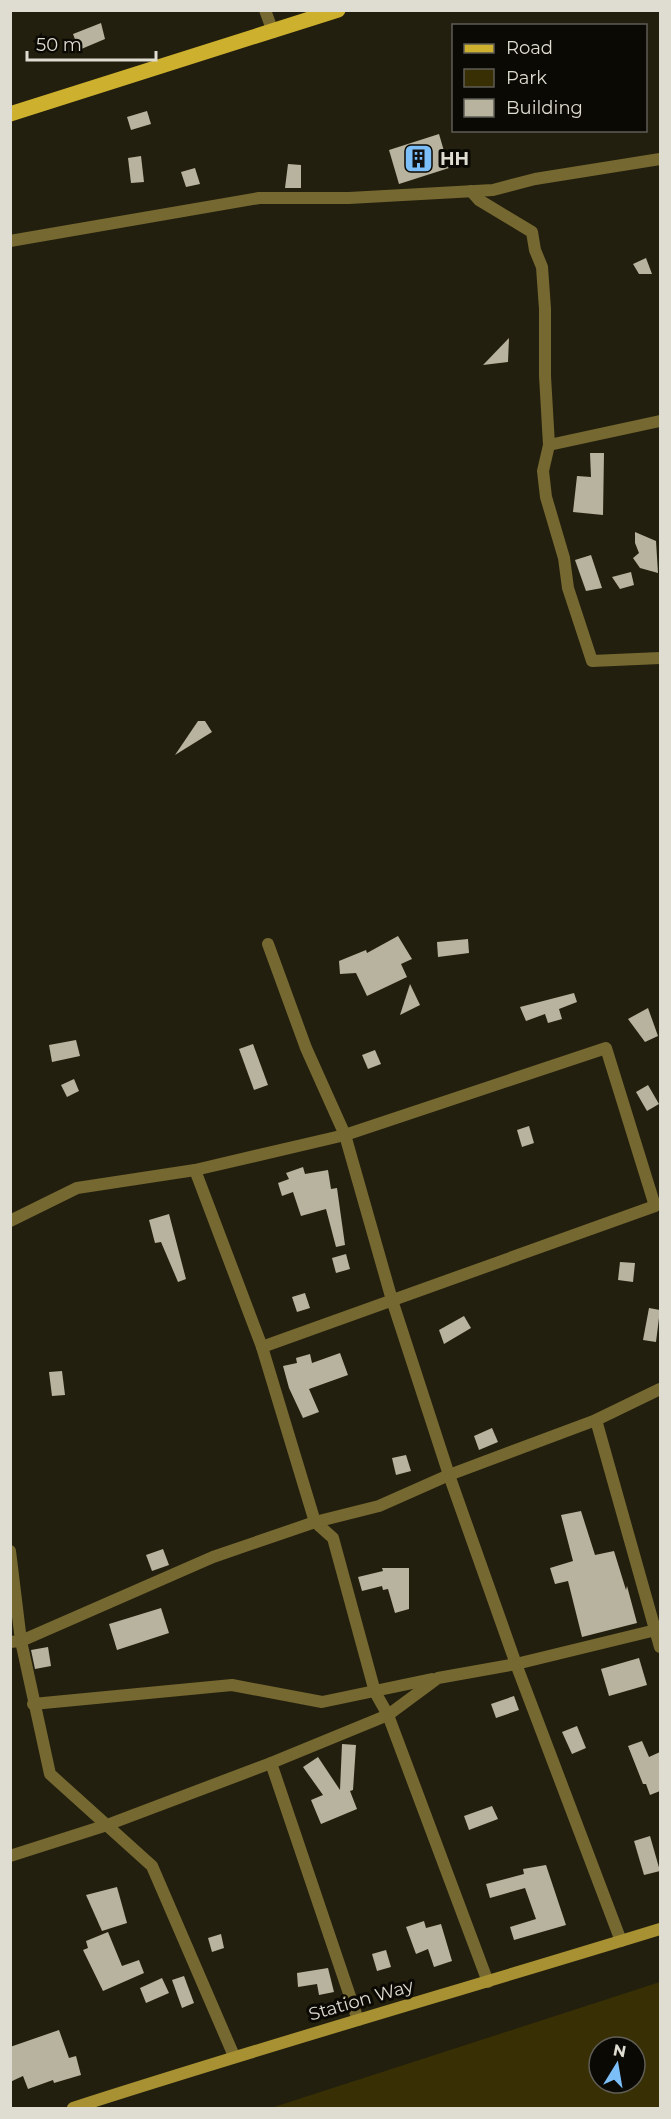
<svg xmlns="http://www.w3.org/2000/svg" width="671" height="2119" font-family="Montserrat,sans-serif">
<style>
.green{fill:#382f04;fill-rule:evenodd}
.building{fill:#b8b39e}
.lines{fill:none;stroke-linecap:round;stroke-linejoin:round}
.street{stroke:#756831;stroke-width:12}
.secondary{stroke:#a79132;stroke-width:12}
.primary{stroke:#cdb12e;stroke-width:15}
.labels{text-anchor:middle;stroke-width:6;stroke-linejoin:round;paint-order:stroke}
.poi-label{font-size:18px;font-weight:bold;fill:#dfdcd2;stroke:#0a0903;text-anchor:start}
.street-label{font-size:18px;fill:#dfdcd2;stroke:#0a0903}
</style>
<rect width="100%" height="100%" fill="#231f0e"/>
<path class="green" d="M 660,1982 L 660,2108 L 271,2108 ZM 599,2047 L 635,2047 L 635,2083 L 599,2083 Z"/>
<g class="building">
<polygon points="101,23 105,39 79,50 73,34"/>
<polygon points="147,111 151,124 131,130 127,117"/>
<polygon points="439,134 449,168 399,184 389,150"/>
<polygon points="141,156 144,182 131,183 128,158"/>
<polygon points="288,164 301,165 301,188 285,188"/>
<polygon points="195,168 200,184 186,187 181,172"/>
<polygon points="646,258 652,274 639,274 633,264"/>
<polygon points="509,338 508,362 483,365"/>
<polygon points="590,453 604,453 603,515 573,512 577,476 591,477"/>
<polygon points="635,532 656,541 658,573 640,568 633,558 639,553 635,543"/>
<polygon points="591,555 602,588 586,591 575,560"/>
<polygon points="631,572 634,585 620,589 612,577"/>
<polygon points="198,721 205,721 212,732 175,755"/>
<polygon points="398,936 412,959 401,964 407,977 367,996 356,973 340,974 339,961 366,950 367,953"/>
<polygon points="468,939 469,953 438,957 437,942"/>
<polygon points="410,984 420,1005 400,1015"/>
<polygon points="574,993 577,1002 559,1009 562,1019 548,1023 545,1014 526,1021 520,1007"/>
<polygon points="648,1008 658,1036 645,1042 628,1019"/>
<polygon points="76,1040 80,1056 52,1062 49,1045"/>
<polygon points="253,1044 268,1085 254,1090 239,1049"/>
<polygon points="375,1050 381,1064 368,1069 362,1055"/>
<polygon points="74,1079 79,1091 67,1097 61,1085"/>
<polygon points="648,1085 659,1104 647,1111 636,1092"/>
<polygon points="529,1126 534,1143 522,1147 517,1130"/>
<polygon points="303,1167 305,1174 328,1170 331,1189 337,1188 345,1245 336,1247 326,1209 301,1216 293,1192 282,1196 278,1183 289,1179 286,1173"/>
<polygon points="169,1214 186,1279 178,1282 161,1242 155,1243 149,1220"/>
<polygon points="346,1254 350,1269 336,1273 332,1258"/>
<polygon points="620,1262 635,1263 633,1282 618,1280"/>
<polygon points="305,1293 310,1308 297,1312 292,1297"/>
<polygon points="649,1308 660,1310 656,1342 643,1340"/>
<polygon points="464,1316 471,1328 444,1344 439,1330"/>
<polygon points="340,1353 348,1375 309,1389 319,1412 303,1418 289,1388 283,1366 297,1363 296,1358 310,1354 312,1363"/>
<polygon points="62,1371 65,1395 52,1396 49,1372"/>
<polygon points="492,1428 498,1442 479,1450 474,1436"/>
<polygon points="406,1455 411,1471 396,1475 392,1458"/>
<polygon points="581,1511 595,1555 614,1551 626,1590 627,1586 637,1623 582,1637 568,1581 555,1584 550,1568 573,1561 561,1515"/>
<polygon points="163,1549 169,1565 152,1571 146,1555"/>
<polygon points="382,1568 409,1568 409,1609 395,1613 388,1589 383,1590 382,1586 362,1591 358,1577 383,1571"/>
<polygon points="161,1608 169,1633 117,1650 109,1624"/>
<polygon points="48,1647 51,1666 35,1669 31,1650"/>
<polygon points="639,1658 647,1685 609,1696 601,1669"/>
<polygon points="514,1696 519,1710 496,1718 491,1704"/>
<polygon points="577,1726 586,1748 572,1754 562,1732"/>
<polygon points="642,1741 649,1757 660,1752 660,1791 650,1795 646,1784 643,1784 628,1746"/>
<polygon points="342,1744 356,1745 353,1790 350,1791 357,1809 321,1824 311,1800 323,1795 303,1767 318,1757 340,1790"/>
<polygon points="492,1806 498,1819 469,1830 464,1816"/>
<polygon points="650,1836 660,1871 644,1875 634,1841"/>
<polygon points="546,1865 566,1925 514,1940 510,1927 536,1919 525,1888 490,1898 486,1884 524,1874 523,1869"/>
<polygon points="117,1887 127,1923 102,1931 86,1895"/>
<polygon points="424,1921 426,1928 441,1924 452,1961 434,1967 428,1949 416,1954 406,1927"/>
<polygon points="108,1932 122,1966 139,1960 144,1973 103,1991 83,1950 88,1948 86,1941"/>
<polygon points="221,1934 224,1948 212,1952 208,1938"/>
<polygon points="386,1950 391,1967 377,1971 372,1954"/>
<polygon points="328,1968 334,1992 319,1995 317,1984 298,1987 297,1973"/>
<polygon points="184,1976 194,2003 182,2008 172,1980"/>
<polygon points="162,1978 169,1993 146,2003 140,1988"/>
<polygon points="59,2030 69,2058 76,2056 81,2075 54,2083 53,2080 28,2089 23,2076 10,2082 10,2047"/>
</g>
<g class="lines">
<g class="street">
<polyline points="265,10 273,32"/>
<polyline points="471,191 479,200 532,232 535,250 542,267 545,309 545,376 549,445 543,471 546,497 564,558 568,588 592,661 660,658"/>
<polyline points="10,241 259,198 349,198 493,190 535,179 660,159"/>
<polyline points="549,445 660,421"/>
<polyline points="268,944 306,1048 345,1135 392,1300 449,1475 516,1664 621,1941"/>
<polyline points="195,1170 262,1347 315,1522 333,1538 375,1692 388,1715 488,1982"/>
<polyline points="10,1221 77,1188 195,1170 345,1135 606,1048 655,1206 262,1347"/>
<polyline points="596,1420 660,1647"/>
<polyline points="10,1551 21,1641 50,1774 152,1866 234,2056"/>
<polyline points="10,1642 21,1641 213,1557 315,1522 379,1506 449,1475 596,1420 660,1389"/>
<polyline points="33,1704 232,1685 322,1702 432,1679"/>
<polyline points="271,1763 358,2020"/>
<polyline points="10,1856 107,1825 271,1763 388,1715 438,1678 516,1664 660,1629"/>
</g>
<path class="secondary" d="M 73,2108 C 268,2045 465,1989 660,1929"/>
<polyline class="primary" points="10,114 338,10"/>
</g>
<defs>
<symbol id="building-square" viewBox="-11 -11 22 22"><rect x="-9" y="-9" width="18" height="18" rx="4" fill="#7bbef8" stroke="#0a0903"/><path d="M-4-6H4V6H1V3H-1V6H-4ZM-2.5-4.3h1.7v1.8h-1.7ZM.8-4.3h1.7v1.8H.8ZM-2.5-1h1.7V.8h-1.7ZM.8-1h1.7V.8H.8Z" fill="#111"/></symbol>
</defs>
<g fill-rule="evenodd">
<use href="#building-square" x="402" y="142" width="33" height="33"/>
</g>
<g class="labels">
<g class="poi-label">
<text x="440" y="165">HH</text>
</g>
<g class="street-label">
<text transform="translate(361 2000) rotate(-16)" y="6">Station Way</text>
</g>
</g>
<rect width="671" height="2119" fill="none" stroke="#dfdcd2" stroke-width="24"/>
<rect x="452" y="24" width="195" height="108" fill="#0a0903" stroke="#5f5d56" stroke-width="1.5"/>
<rect x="464" y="44" width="30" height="9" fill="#cdb12e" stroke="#5f5d56" stroke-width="1.5"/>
<text x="506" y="54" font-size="18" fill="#dfdcd2">Road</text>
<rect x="464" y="69" width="30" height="18" fill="#382f04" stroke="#5f5d56" stroke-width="1.5"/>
<text x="506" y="84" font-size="18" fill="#dfdcd2">Park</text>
<rect x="464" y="99" width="30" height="18" fill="#b8b39e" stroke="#5f5d56" stroke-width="1.5"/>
<text x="506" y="114" font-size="18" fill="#dfdcd2">Building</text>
<g transform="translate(617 2065) rotate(11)"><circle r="28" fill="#0a0903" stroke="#5f5d56" stroke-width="1.5"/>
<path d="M0-4.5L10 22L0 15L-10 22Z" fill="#7bbef8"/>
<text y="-9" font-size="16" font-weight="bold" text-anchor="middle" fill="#dfdcd2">N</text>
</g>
<path d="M27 51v9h129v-9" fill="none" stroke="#dfdcd2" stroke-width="3"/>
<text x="36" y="51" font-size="18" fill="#dfdcd2" stroke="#0a0903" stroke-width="4.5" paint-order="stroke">50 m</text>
</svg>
